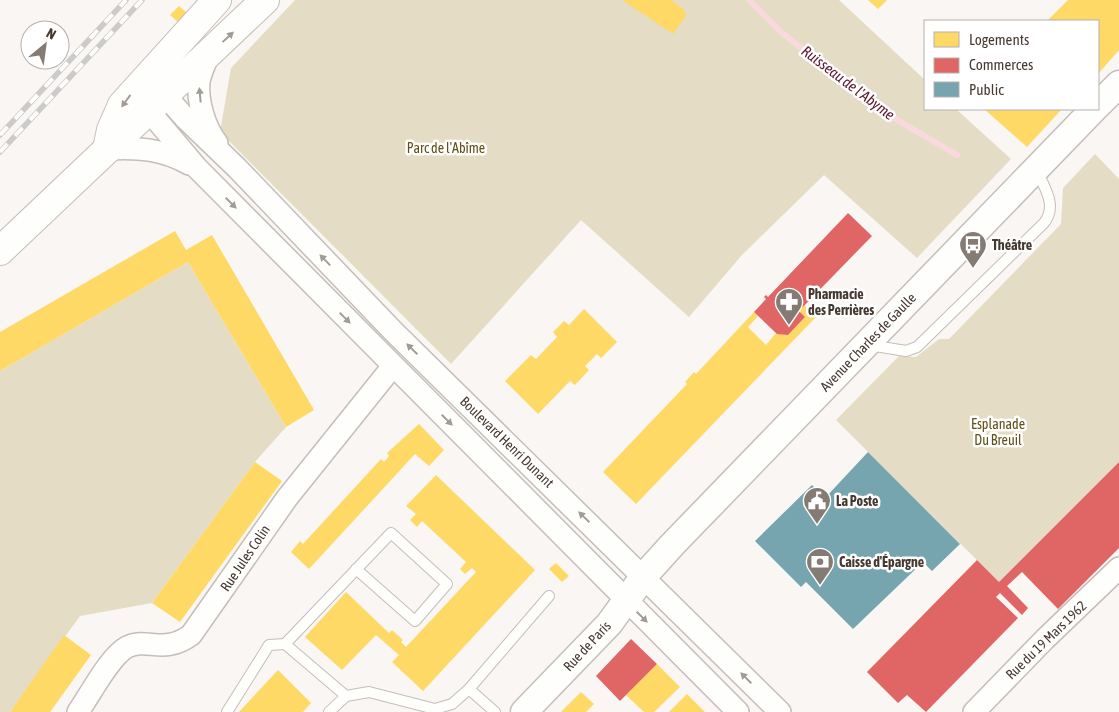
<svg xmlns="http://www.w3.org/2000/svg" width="1119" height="712" font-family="'Asap Condensed',sans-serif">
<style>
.green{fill:#e5dcc5}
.homes{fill:#ffd966}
.shops{fill:#e06666}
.public{fill:#76a5af}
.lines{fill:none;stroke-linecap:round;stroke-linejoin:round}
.stream{stroke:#fad9de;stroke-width:6}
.service-casing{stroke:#c5beba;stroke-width:12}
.minor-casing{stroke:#c5beba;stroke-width:24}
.tertiary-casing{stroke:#c5beba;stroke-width:29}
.secondary-casing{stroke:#c5beba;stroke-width:30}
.service{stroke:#fefefd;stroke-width:10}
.minor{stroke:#fefefd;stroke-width:21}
.tertiary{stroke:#fefefd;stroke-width:26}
.secondary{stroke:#fefefd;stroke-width:28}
.rail-casing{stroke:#cccbca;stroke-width:5.5}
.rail{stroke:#fff;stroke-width:4;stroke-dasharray:11;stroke-linecap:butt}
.oneway{fill:#a29c97}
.labels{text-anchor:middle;stroke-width:5;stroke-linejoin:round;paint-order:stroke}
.park-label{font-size:14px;fill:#5f5016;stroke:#fff}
.poi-label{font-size:14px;font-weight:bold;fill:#463931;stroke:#fff;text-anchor:start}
.street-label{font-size:14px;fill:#463931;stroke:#fff}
.water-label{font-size:15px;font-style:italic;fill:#5a182b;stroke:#fff}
</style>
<rect width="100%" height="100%" fill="#f9f6f4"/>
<g class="green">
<polygon points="295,0 839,0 925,80 925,109 956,109 1011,159 917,258 824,175 742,255 689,317 581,220 451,364 220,132 231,68"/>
<polygon points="1095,154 1119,179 1119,462 999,582 836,420 899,356 916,357 939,339 949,339 1061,224 1063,188"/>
<polygon points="188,262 286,427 255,462 152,603 80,616 10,712 0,712 0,371"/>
</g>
<g class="homes">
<polygon points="622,0 671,0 685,10 684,12 687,14 673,34"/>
<polygon points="868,0 887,0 878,9"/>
<polygon points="1068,0 1119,0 1119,50 1098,74 1098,21 1047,21"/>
<polygon points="179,6 187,13 178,22 170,15"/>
<polygon points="984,109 1062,109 1027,147"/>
<polygon points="175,231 186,250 212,235 314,410 286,427 188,262 0,371 0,332"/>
<polygon points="804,305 816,317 636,504 603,472 687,384 685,382 694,372 696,374 754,312 758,316 748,327 766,345 776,333 788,335 805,317 799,311"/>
<polygon points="584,309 617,342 601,358 597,354 585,366 589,370 575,385 570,381 538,414 505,381 531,355 536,359 557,337 553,332 564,321 569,325"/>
<polygon points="419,424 444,450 429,466 415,454 309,569 291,552 300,541 303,544 381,459 384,462 389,456 387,453"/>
<polygon points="255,462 282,481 180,622 152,603"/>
<polygon points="436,475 535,570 423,691 392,662 399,655 376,635 342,670 305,637 346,592 389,633 392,630 403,640 401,642 406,647 476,572 472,568 465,574 460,569 466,562 422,521 417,527 410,520 416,514 406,506"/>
<polygon points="556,563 569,576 562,582 549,569"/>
<polygon points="64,635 91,655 50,712 10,712"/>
<polygon points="657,664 680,687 654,712 644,712 626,695"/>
<polygon points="278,670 311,703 303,712 239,712"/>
<polygon points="581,692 594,704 586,712 561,712"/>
<polygon points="687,694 705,712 669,712"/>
</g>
<g class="shops">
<polygon points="848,213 872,236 799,311 805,317 788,335 777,334 754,312 766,299 764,297 766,295 768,297"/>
<polygon points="1119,462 1119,548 1058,609 1022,572 1007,586 1028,608 1022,615 1000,593 996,597 1018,618 926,712 907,695 898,703 867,672 977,560 999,582"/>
<polygon points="631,639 657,664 620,701 596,676"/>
</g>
<polygon class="public" points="868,452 960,544 932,571 923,562 853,629 806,582 801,587 755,541 812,485 825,498"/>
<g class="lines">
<polyline class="stream" points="749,0 781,32 877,108 957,155"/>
<defs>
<g id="service">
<path d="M 869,345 L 906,351 L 917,347 L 1044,223 C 1058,205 1044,188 1037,170"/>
<polyline points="356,569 415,621 447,584 391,533 285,644 346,696 369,692 435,709 452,704 469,689 549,596"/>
<polyline points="469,689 495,712"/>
<polyline points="227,712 269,645 285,644"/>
<polyline points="329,712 346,696"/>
</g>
<g id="minor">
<path d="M 208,56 C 205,64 200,74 199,82 C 197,101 205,128 217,143"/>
<polyline points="156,85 186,119 237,168 393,331 780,712"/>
<polyline points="149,111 197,168 738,712"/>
<path d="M 107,149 C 137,147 163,149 189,164"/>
<path d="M 78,712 C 90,695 110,656 127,647 C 148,637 163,655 191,635 L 287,498 L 393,366"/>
<polyline points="974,712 1045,639 1119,568"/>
</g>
<g id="tertiary">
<polyline points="1098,105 1119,84"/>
<polyline points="524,712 609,624 644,576 672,545 1094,109"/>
</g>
<g id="secondary">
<polyline points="107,149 111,130 122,105 217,0"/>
<polyline points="0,251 265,0"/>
</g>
</defs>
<use href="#service" class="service-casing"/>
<use href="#minor" class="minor-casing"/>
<use href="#tertiary" class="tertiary-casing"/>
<use href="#secondary" class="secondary-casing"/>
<use href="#service" class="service"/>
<use href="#minor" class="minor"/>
<use href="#tertiary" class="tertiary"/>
<use href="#secondary" class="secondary"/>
<defs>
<g id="rail">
<polyline points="0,135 126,0"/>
<polyline points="0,152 142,0"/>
</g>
</defs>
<use href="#rail" class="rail-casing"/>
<use href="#rail" class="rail"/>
</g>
<defs><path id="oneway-solid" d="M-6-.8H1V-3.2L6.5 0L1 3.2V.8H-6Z" transform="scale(1.25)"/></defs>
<g class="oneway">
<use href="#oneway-solid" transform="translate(228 37) rotate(-43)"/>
<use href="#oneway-solid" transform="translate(200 95) rotate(-95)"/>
<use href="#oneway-solid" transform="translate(126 101) rotate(126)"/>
<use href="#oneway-solid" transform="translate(231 203) rotate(45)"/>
<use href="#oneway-solid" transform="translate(325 260) rotate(-134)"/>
<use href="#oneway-solid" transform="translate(345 318) rotate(45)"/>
<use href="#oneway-solid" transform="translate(412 349) rotate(-136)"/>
<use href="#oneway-solid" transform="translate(447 420) rotate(45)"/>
<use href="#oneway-solid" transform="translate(584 517) rotate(-136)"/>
<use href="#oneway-solid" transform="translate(642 617) rotate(45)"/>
<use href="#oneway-solid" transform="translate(746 678) rotate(-135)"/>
</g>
<defs>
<symbol id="bus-pin" viewBox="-11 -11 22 30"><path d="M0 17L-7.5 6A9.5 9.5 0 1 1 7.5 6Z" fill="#857b75" stroke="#fff"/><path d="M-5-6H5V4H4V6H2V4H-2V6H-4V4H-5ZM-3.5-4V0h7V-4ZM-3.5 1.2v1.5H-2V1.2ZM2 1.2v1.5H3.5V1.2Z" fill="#fff"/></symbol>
<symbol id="pharmacy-pin" viewBox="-11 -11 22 30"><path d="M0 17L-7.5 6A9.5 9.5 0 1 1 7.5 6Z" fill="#857b75" stroke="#fff"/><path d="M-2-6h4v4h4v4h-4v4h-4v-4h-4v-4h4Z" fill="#fff"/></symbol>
<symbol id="civic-pin" viewBox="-11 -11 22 30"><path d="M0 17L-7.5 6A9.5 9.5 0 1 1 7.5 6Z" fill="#857b75" stroke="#fff"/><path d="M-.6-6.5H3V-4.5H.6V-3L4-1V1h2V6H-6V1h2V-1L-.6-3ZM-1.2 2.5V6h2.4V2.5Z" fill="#fff"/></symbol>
<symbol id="bank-pin" viewBox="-11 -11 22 30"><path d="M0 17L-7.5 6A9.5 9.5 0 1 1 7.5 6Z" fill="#857b75" stroke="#fff"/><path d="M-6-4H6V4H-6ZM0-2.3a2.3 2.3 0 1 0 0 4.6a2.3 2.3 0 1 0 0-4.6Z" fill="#fff"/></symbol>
</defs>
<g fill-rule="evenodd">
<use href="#bus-pin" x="957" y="229" width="32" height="43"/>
<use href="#pharmacy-pin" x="773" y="286" width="32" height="43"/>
<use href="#civic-pin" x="801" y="485" width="32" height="43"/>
<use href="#bank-pin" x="804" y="546" width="32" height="43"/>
</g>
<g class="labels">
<g class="park-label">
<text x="446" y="153">Parc de l'Abîme</text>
<text x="998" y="429">Esplanade<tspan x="998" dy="16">Du Breuil</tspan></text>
</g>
<g class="poi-label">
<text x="992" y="250">Théâtre</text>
<text x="808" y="299">Pharmacie<tspan x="808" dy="16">des Perrières</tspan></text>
<text x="836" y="506">La Poste</text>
<text x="839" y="567">Caisse d'Épargne</text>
</g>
<g class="street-label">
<text transform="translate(868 342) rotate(-46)" y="5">Avenue Charles de Gaulle</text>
<text transform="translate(507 442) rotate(44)" y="5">Boulevard Henri Dunant</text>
<text transform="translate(245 558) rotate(-56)" y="5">Rue Jules Colin</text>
<text transform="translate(1046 640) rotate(-44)" y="5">Rue du 19 Mars 1962</text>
<text transform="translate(587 646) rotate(-47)" y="5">Rue de Paris</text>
</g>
<g class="water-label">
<text transform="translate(848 83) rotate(37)" y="5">Ruisseau de l'Abyme</text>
</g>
</g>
<rect x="924" y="20" width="175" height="90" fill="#ffffff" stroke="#b5b0ad"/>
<rect x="934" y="32" width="25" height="15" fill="#ffd966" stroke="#b5b0ad"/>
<text x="969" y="45" font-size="15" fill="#463931">Logements</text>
<rect x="934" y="58" width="25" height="15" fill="#e06666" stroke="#b5b0ad"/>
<text x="969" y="70" font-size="15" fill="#463931">Commerces</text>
<rect x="934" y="82" width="25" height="15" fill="#76a5af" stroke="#b5b0ad"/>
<text x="969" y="95" font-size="15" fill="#463931">Public</text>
<g transform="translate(45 45) rotate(29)"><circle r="24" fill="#ffffff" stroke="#b5b0ad"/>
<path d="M0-4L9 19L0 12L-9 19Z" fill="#857b75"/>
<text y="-8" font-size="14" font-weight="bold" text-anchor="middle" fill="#463931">N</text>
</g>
</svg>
